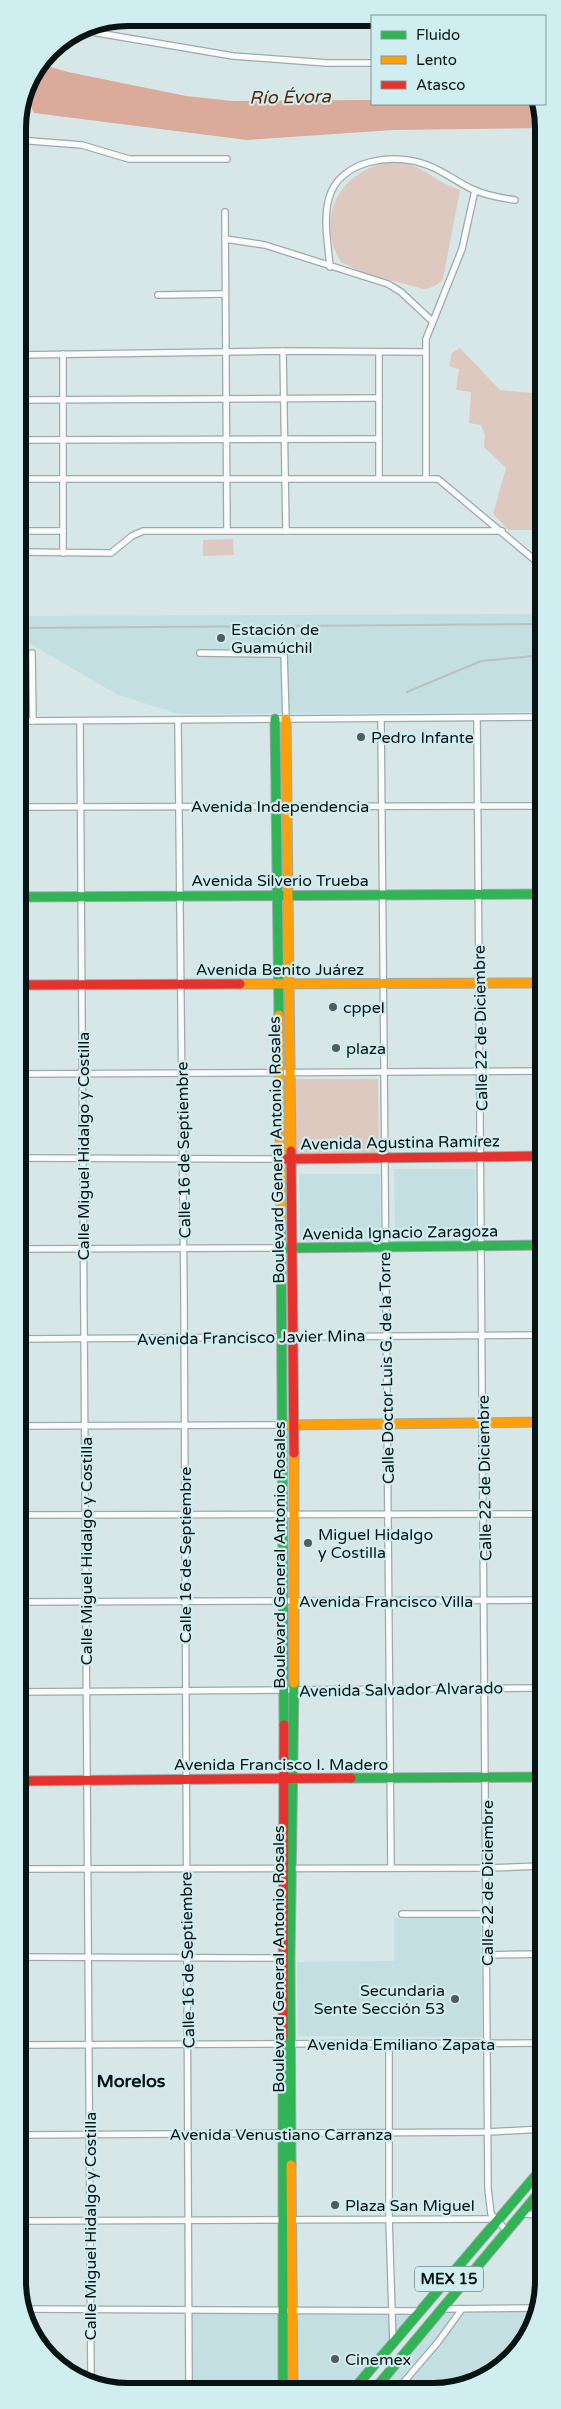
<svg xmlns="http://www.w3.org/2000/svg" width="561" height="2409" font-family="'Varela Round',sans-serif">
<style>
.built{fill:#c3dfe1}
.green{fill:#dec9c0}
.water{fill:#daab9a}
.lines{fill:none;stroke-linecap:round;stroke-linejoin:round}
.street-casing{stroke:#9da9aa;stroke-width:8}
.fast-casing{stroke:#9da9aa;stroke-width:11}
.slow-casing{stroke:#9da9aa;stroke-width:11}
.jam-casing{stroke:#9da9aa;stroke-width:11}
.street{stroke:#f9fbfc;stroke-width:5.5}
.fast{stroke:#30b455;stroke-width:9}
.slow{stroke:#ff9f0a;stroke-width:9}
.jam{stroke:#e5322d;stroke-width:9}
.rail{stroke:#bcc0c1;stroke-width:2}
.poi-dot{fill:#505d5e;stroke:#d0edef;stroke-width:2}
.labels{text-anchor:middle;stroke-width:4.5;stroke-linejoin:round;paint-order:stroke}
.shield{fill:#d0edef;stroke:#445456;stroke-width:1}
.shield-label{font-size:15px;font-weight:bold;fill:#081314}
.poi-label{font-size:16px;fill:#081314;stroke:#d0edef;text-anchor:start}
.street-label{font-size:16px;fill:#081314;stroke:#d0edef}
.water-label{font-size:18px;font-style:italic;fill:#622106;stroke:#d0edef}
.neighbourhood-label{font-size:18px;font-weight:bold;fill:#081314;stroke:#d0edef}
.rim{fill:none;stroke:#081314;stroke-width:6}
</style>
<rect width="100%" height="100%" fill="#d7e7e8"/>
<g class="built">
<path d="M542,614V712L179,714L118,695L27,642L18,641V616Z"/>
<path d="M394,1169H475V1242L395,1243Z"/>
<path d="M299,1174H380L381,1242H300Z"/>
<path d="M394,1918H481L482,2037L298,2036L297,1962L394,1961Z"/>
<path d="M190,2309H419L350,2390H190Z"/>
<path d="M449,2309L534,2310L516,2354L488,2377L448,2391L381,2390Z"/>
</g>
<g class="green">
<path d="M386,162C424,161 429,180 460,190L443,279C437,285 433,288 424,289L363,273L341,262C338,256 333,248 332,241C324,199 349,172 386,162Z"/>
<path d="M460,348L500,390L543,394V530H509L493,514L506,468L484,447L485,435L481,425L469,423L471,392L456,390L459,369L449,366L452,353Z"/>
<path d="M233,539L234,555L203,556V540Z"/>
<path d="M295,1079H378L379,1153L296,1154Z"/>
</g>
<path class="water" d="M39,66H47L68,72L186,96L232,101L372,100V104H538L543,113V128L393,130L247,140L34,113C26,98 30,80 39,66Z"/>
<g class="lines">
<g class="street-casing">
<g id="street">
<path d="M80,30L233,56L327,63H372"/>
<path d="M18,140L82,145L129,159H227"/>
<path d="M225,212L227,530"/>
<path d="M225,239L265,245L388,284L401,292L432,321"/>
<path d="M330,267C328,244 323,220 329,198C340,159 395,152 427,165C444,171 458,183 474,190C488,196 501,198 515,200"/>
<path d="M158,295L225,294"/>
<path d="M283,351L286,531"/>
<path d="M379,353V478"/>
<path d="M63,354V553"/>
<path d="M18,355L283,351L425,352"/>
<path d="M18,400L379,398"/>
<path d="M18,440L379,439"/>
<path d="M426,477V339L462,249L475,190"/>
<path d="M18,479H438L543,567"/>
<path d="M18,531H63"/>
<path d="M18,552L111,553L132,536L143,531H502"/>
<path d="M32,653L33,721"/>
<path d="M200,653L284,654L286,719"/>
<path d="M381,718L391,1868"/>
<path d="M477,718L488,2189L491,2214L507,2231"/>
<path d="M178,720L184,1294L189,2390"/>
<path d="M18,721L543,717"/>
<path d="M80,721L91,2381"/>
<path d="M18,807L543,806"/>
<path d="M18,1074L543,1071"/>
<path d="M18,1158L280,1159"/>
<path d="M18,1249L281,1248"/>
<path d="M18,1339L543,1335"/>
<path d="M18,1426L284,1425"/>
<path d="M18,1515L543,1514"/>
<path d="M18,1602L543,1600"/>
<path d="M18,1692L543,1688"/>
<path d="M18,1869L486,1868L543,1866"/>
<path d="M402,1914H487"/>
<path d="M487,1955L543,1954"/>
<path d="M18,1957L286,1958"/>
<path d="M389,2044V2219L393,2344"/>
<path d="M18,2045L543,2043"/>
<path d="M18,2135L488,2132L543,2129"/>
<path d="M521,2214L543,2215"/>
<path d="M18,2221L494,2219"/>
<path d="M24,2309L422,2311"/>
<path d="M442,2309L535,2308"/>
<path d="M93,2382L146,2389"/>
<path d="M376,2387L398,2388"/>
<path d="M397,2390L438,2342L462,2309"/>
</g>
</g>
<g class="fast-casing">
<g id="fast">
<path d="M275,719L279,1015"/>
<path d="M18,897L543,894"/>
<path d="M281,1227L284,1725"/>
<path d="M286,1248L543,1245"/>
<path d="M351,1778L543,1777"/>
<path d="M291,2165L290,1958L294,1683"/>
<path d="M283,2390V2037"/>
<path d="M353,2390L543,2167"/>
<path d="M374,2390L543,2188"/>
</g>
</g>
<g class="slow-casing">
<g id="slow">
<path d="M286,719L291,1151"/>
<path d="M240,984L543,983"/>
<path d="M279,1015L281,1227"/>
<path d="M289,1425L543,1422"/>
<path d="M294,1453V1683"/>
<path d="M291,2165L293,2390"/>
</g>
</g>
<g class="jam-casing">
<g id="jam">
<path d="M18,985L240,984"/>
<path d="M291,1151L294,1453"/>
<path d="M285,1159L543,1156"/>
<path d="M18,1781L351,1778"/>
<path d="M283,2037L284,1725"/>
</g>
</g>
<use href="#street" class="street"/>
<use href="#fast" class="fast"/>
<use href="#slow" class="slow"/>
<use href="#jam" class="jam"/>
<g class="rail">
<path d="M18,628L543,624"/>
<path d="M407,692L481,661L543,655"/>
</g>
</g>
<g class="poi-dot">
<circle cx="221" cy="638" r="5"/>
<circle cx="361" cy="737" r="5"/>
<circle cx="333" cy="1007" r="5"/>
<circle cx="336" cy="1048" r="5"/>
<circle cx="308" cy="1543" r="5"/>
<circle cx="455" cy="1999" r="5"/>
<circle cx="335" cy="2205" r="5"/>
<circle cx="335" cy="2359" r="5"/>
</g>
<g class="labels">
<rect class="shield" x="415" y="2266.5" width="68" height="25" rx="4"/>
<g class="shield-label">
<text x="449" y="2284">MEX 15</text>
</g>
<g class="poi-label">
<text x="231" y="635">Estación de<tspan x="231" dy="18">Guamúchil</tspan></text>
<text x="371" y="743">Pedro Infante</text>
<text x="343" y="1013">cppel</text>
<text x="346" y="1054">plaza</text>
<text x="318" y="1540">Miguel Hidalgo<tspan x="318" dy="18">y Costilla</tspan></text>
<text x="445" y="1996" text-anchor="end">Secundaria<tspan x="445" dy="18">Sente Sección 53</tspan></text>
<text x="345" y="2211">Plaza San Miguel</text>
<text x="345" y="2365">Cinemex</text>
</g>
<g class="street-label">
<text x="280" y="812">Avenida Independencia</text>
<text x="280" y="886">Avenida Silverio Trueba</text>
<text x="280" y="975">Avenida Benito Juárez</text>
<text transform="translate(480 1028) rotate(-91)" y="6">Calle 22 de Diciembre</text>
<text transform="translate(400 1142) rotate(-1)" y="6">Avenida Agustina Ramírez</text>
<text transform="translate(83 1146) rotate(-90)" y="6">Calle Miguel Hidalgo y Costilla</text>
<text transform="translate(183 1150) rotate(-91)" y="6">Calle 16 de Septiembre</text>
<text transform="translate(276 1150) rotate(-91)" y="6">Boulevard General Antonio Rosales</text>
<text transform="translate(400 1232) rotate(-1)" y="6">Avenida Ignacio Zaragoza</text>
<text transform="translate(251 1337) rotate(-1)" y="6">Avenida Francisco Javier Mina</text>
<text transform="translate(386 1368) rotate(-91)" y="6">Calle Doctor Luis G. de la Torre</text>
<text transform="translate(484 1478) rotate(-91)" y="6">Calle 22 de Diciembre</text>
<text transform="translate(86 1551) rotate(-90)" y="6">Calle Miguel Hidalgo y Costilla</text>
<text transform="translate(185 1555) rotate(-90)" y="6">Calle 16 de Septiembre</text>
<text transform="translate(279 1555) rotate(-90)" y="6">Boulevard General Antonio Rosales</text>
<text x="386" y="1607">Avenida Francisco Villa</text>
<text transform="translate(401 1689) rotate(-1)" y="6">Avenida Salvador Alvarado</text>
<text x="281" y="1770">Avenida Francisco I. Madero</text>
<text transform="translate(487 1883) rotate(-90)" y="6">Calle 22 de Diciembre</text>
<text transform="translate(278 1959) rotate(-90)" y="6">Boulevard General Antonio Rosales</text>
<text transform="translate(187 1960) rotate(-91)" y="6">Calle 16 de Septiembre</text>
<text x="401" y="2050">Avenida Emiliano Zapata</text>
<text x="281" y="2140">Avenida Venustiano Carranza</text>
<text transform="translate(90 2226) rotate(-90)" y="6">Calle Miguel Hidalgo y Costilla</text>
</g>
<g class="water-label">
<text transform="translate(290 97) rotate(-1)" y="6">Río Évora</text>
</g>
<g class="neighbourhood-label">
<text x="131" y="2087">Morelos</text>
</g>
</g>
<path d="M0 0H561V2409H0ZM128 26H433A102 102 0 0 1 535 128V2281A102 102 0 0 1 433 2383H128A102 102 0 0 1 26 2281V128A102 102 0 0 1 128 26Z" fill="#d0edef" fill-rule="evenodd"/>
<path class="rim" d="M128 26H433A102 102 0 0 1 535 128V2281A102 102 0 0 1 433 2383H128A102 102 0 0 1 26 2281V128A102 102 0 0 1 128 26Z"/>
<rect x="371" y="15" width="175" height="90" fill="#d0edef" stroke="#809697"/>
<rect x="381" y="31" width="25" height="8" fill="#30b455" stroke="#809697"/>
<text x="416" y="40" font-size="15" fill="#081314">Fluido</text>
<rect x="381" y="56" width="25" height="8" fill="#ff9f0a" stroke="#809697"/>
<text x="416" y="65" font-size="15" fill="#081314">Lento</text>
<rect x="381" y="81" width="25" height="8" fill="#e5322d" stroke="#809697"/>
<text x="416" y="90" font-size="15" fill="#081314">Atasco</text>
</svg>
